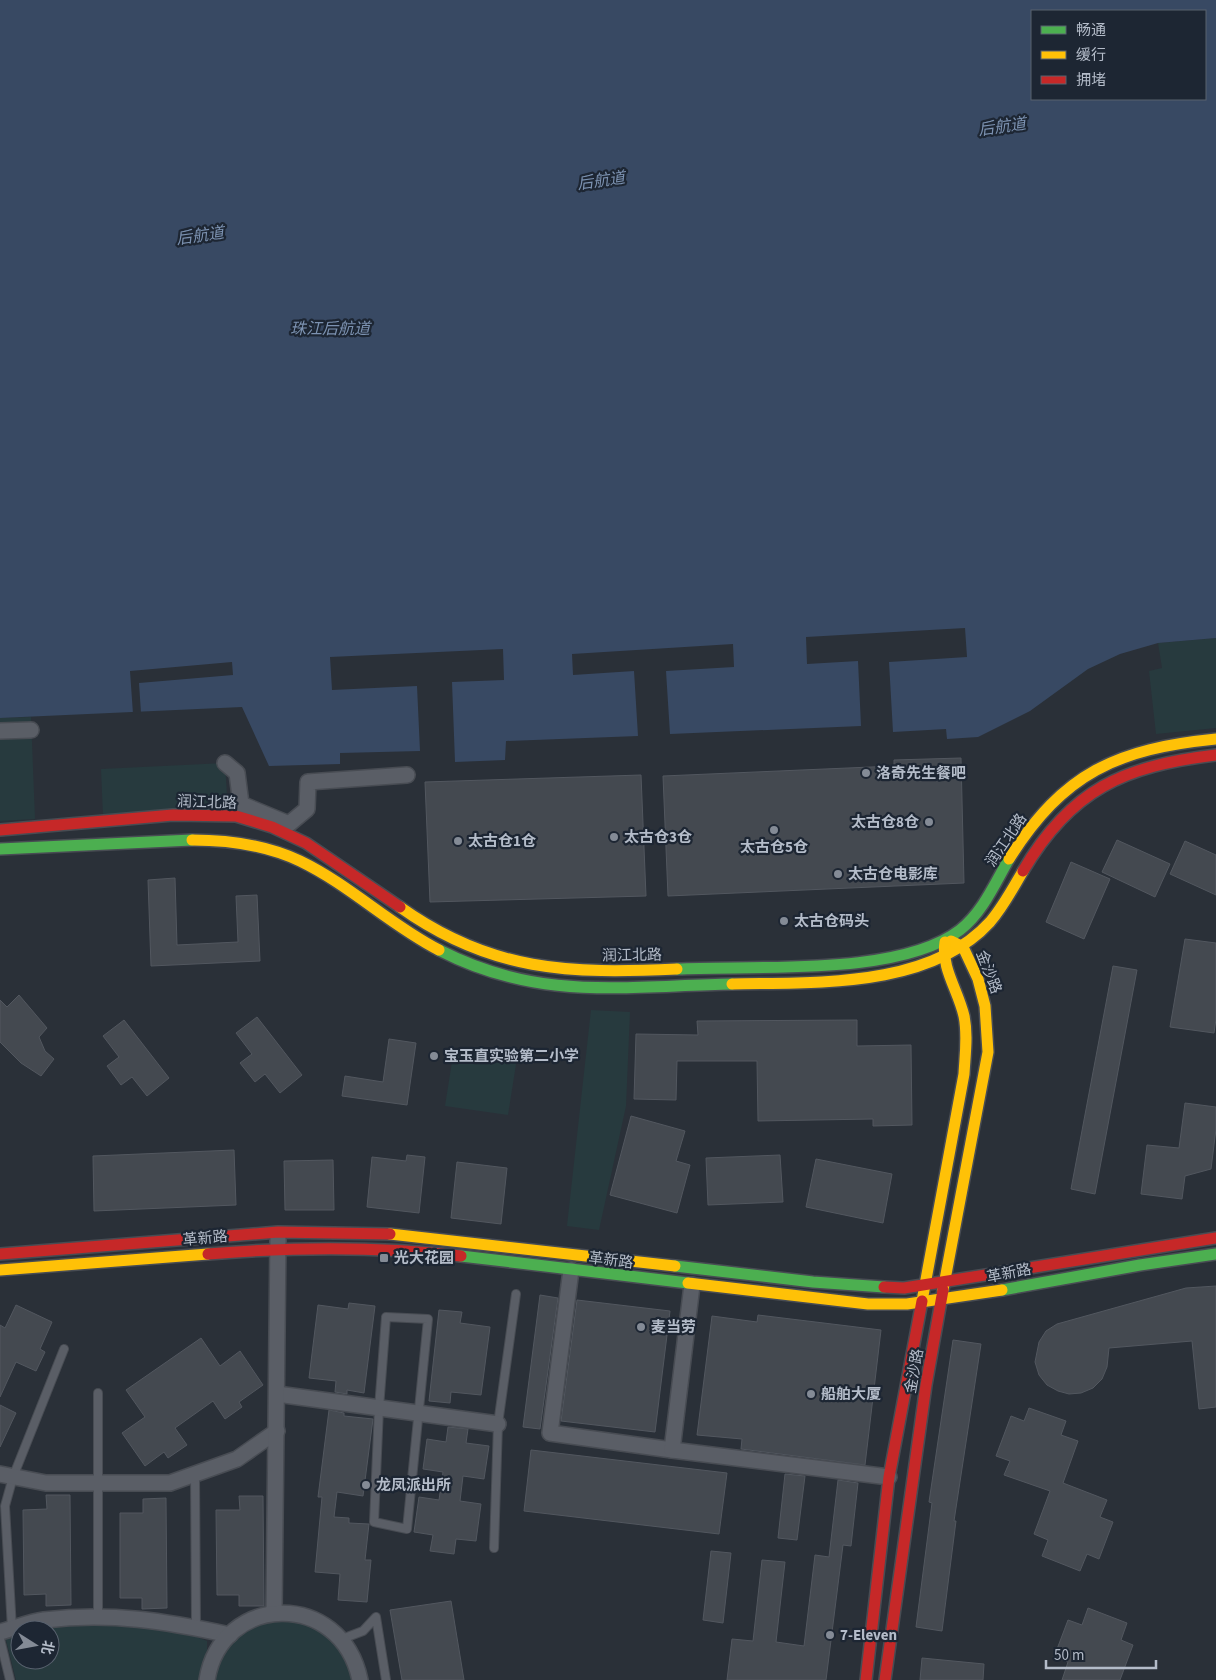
<svg xmlns="http://www.w3.org/2000/svg" width="1216" height="1680" font-family="'Source Sans 3','Noto Sans SC',sans-serif">
<style>
.green{fill:#273a3e}
.water{fill:#384963;fill-rule:evenodd}
.pier{fill:#2a3038}
.building{fill:#444950;stroke:#52575f}
.lines{fill:none;stroke-linecap:round;stroke-linejoin:round}
.lane-casing{stroke:#484c53;stroke-width:10}
.street-casing{stroke:#484c53;stroke-width:18}
.fast-casing{stroke:#484c53;stroke-width:14}
.slow-casing{stroke:#484c53;stroke-width:14}
.jam-casing{stroke:#484c53;stroke-width:14}
.lane{stroke:#5a5e66;stroke-width:8}
.street{stroke:#5a5e66;stroke-width:15}
.fast{stroke:#4caf50;stroke-width:11}
.slow{stroke:#ffc107;stroke-width:11}
.jam{stroke:#c62828;stroke-width:11}
.poi-dot{fill:#848b96;stroke:#1d2633;stroke-width:2}
.labels{text-anchor:middle;stroke-width:4.5;stroke-linejoin:round;paint-order:stroke}
.poi-label{font-size:15px;font-weight:bold;fill:#b4bcc9;stroke:#1d2633;text-anchor:start}
.street-label{font-size:15px;fill:#b4bcc9;stroke:#1d2633}
.water-label{font-size:16px;font-style:italic;fill:#7c92b1;stroke:#1d2633}
</style>
<rect width="100%" height="100%" fill="#2a3038"/>
<g class="green">
<path d="M1216,638V728L1156,734L1149,671L1162,668L1158,643Z"/>
<path d="M31,717L35,819L0,821V718Z"/>
<path d="M225,763L228,812L103,816L101,769Z"/>
<path d="M591,1010L630,1012L626,1106L599,1230L567,1226Z"/>
<path d="M454,1049L517,1058L508,1115L445,1106Z"/>
<path d="M282,1618C330,1624 337,1637 354,1680H214C229,1639 237,1627 282,1618Z"/>
<path d="M99,1620L166,1625L207,1641V1664L199,1680H16L5,1636L20,1633V1660H50V1630H40Z"/>
</g>
<path class="water" d="M0,0H1216V638L1158,643L1120,654L1088,669L1030,711L978,737L947,739L946,729L893,732L889,662L967,657L965,628L806,637L807,664L858,661L861,726L670,734L666,671L734,667L733,644L572,654L573,675L634,671L638,736L506,741L505,760L455,762L452,682L504,680L503,649L330,657L332,690L417,686L420,751L340,753V764L269,766L242,707L0,718ZM1032,11H1205V99H1032Z"/>
<path class="pier" d="M232,662L233,675L139,683L141,713L133,714L130,671Z"/>
<g class="building">
<path d="M961,758L964,883L668,896L663,776L894,766V760Z"/>
<path d="M641,775L646,896L430,902L425,782Z"/>
<path d="M1117,840L1170,864L1155,897L1102,872Z"/>
<path d="M1185,841L1216,855V895L1170,874Z"/>
<path d="M1071,862L1110,879L1084,939L1046,922Z"/>
<path d="M175,878L177,945L238,942L236,896L257,895L260,961L151,966L148,880Z"/>
<path d="M1185,939L1216,943V1019L1214,1033L1170,1027Z"/>
<path d="M1113,966L1137,970L1095,1194L1071,1189Z"/>
<path d="M19,995L47,1028L39,1037L45,1051L54,1059L41,1076L21,1063L0,1042V1000L7,1007Z"/>
<path d="M257,1017L302,1075L280,1093L265,1074L255,1082L240,1063L252,1054L236,1033Z"/>
<path d="M124,1020L169,1078L147,1096L132,1077L121,1085L107,1066L119,1057L103,1036Z"/>
<path d="M857,1020V1046L911,1045L912,1125L873,1126V1119L758,1121L757,1061H677L676,1100L634,1099L636,1034L698,1035L697,1021Z"/>
<path d="M389,1039L416,1043L407,1105L342,1096L345,1076L383,1082Z"/>
<path d="M1185,1103L1216,1107V1129L1211,1169L1185,1176L1182,1199L1141,1194L1147,1145L1179,1148Z"/>
<path d="M631,1116L685,1131L676,1161L690,1165L677,1213L610,1195Z"/>
<path d="M234,1150L236,1205L94,1211L93,1156Z"/>
<path d="M407,1155L425,1157L419,1213L367,1207L372,1157L406,1161Z"/>
<path d="M780,1155L783,1202L708,1205L706,1158Z"/>
<path d="M816,1159L892,1174L883,1223L806,1207Z"/>
<path d="M333,1160L334,1210H285L284,1161Z"/>
<path d="M457,1162L507,1168L501,1224L451,1218Z"/>
<path d="M1216,1286V1407L1199,1409L1192,1341L1109,1348L1107,1367L1102,1379L1093,1388L1081,1393L1069,1394L1058,1391L1047,1385L1039,1375L1035,1362L1039,1342L1046,1331L1057,1324L1186,1288Z"/>
<path d="M540,1295L558,1298L540,1429L523,1427Z"/>
<path d="M577,1300L670,1311L655,1432L561,1421Z"/>
<path d="M349,1303L375,1306L364,1393L347,1390V1394L335,1392L336,1381L309,1378L318,1305L348,1309Z"/>
<path d="M16,1305L52,1322L40,1349L45,1352L36,1371L16,1362L0,1397V1325L5,1328Z"/>
<path d="M439,1310L462,1312L460,1323L490,1327L481,1395L451,1392L450,1403L429,1401Z"/>
<path d="M758,1315L881,1330L865,1465L741,1449L742,1439L697,1435L712,1316L757,1322Z"/>
<path d="M201,1338L220,1366L240,1351L263,1385L239,1402L242,1407L225,1419L213,1401L175,1428L187,1445L168,1458L164,1452L145,1466L122,1433L145,1417L126,1390Z"/>
<path d="M953,1340L981,1344L954,1521H956L942,1631L916,1627L932,1503L929,1502Z"/>
<path d="M0,1405L16,1413L0,1447Z"/>
<path d="M1029,1408L1066,1421L1061,1435L1078,1441L1063,1483L1107,1500L1100,1517L1113,1522L1099,1559L1087,1554L1080,1571L1042,1556L1048,1540L1034,1534L1050,1491L1004,1475L1010,1461L996,1456L1011,1416L1024,1421Z"/>
<path d="M329,1410L344,1413V1416L373,1419L363,1496L337,1492L334,1517L349,1518V1523L369,1524L365,1560H371L367,1602L338,1600L340,1574L315,1572L322,1497H318Z"/>
<path d="M448,1427L468,1429L466,1443L489,1446L484,1479L463,1476L460,1501L481,1504L476,1541L456,1539L454,1554L430,1551L433,1535L414,1532L419,1497L439,1500L443,1472L423,1469L427,1439L446,1442Z"/>
<path d="M531,1450L727,1473L719,1534L524,1511Z"/>
<path d="M785,1474L805,1476L797,1540L778,1538Z"/>
<path d="M838,1480L858,1483L851,1546L843,1545L826,1680H727L732,1639L753,1641L762,1560L785,1562L776,1642L804,1646L815,1555L829,1557Z"/>
<path d="M46,1495H70L71,1605L46,1606V1594L24,1595L23,1510L47,1509Z"/>
<path d="M239,1496H263L264,1606H239V1595H217L216,1510H240Z"/>
<path d="M166,1498L167,1608L142,1609V1598H120V1513H143V1499Z"/>
<path d="M711,1551L731,1553L723,1623L703,1620Z"/>
<path d="M451,1601L464,1680H402L390,1610Z"/>
<path d="M1088,1608L1127,1623L1121,1640L1133,1645L1120,1680H1062L1068,1662L1054,1657L1068,1620L1082,1625Z"/>
<path d="M922,1658L984,1664L983,1680H920Z"/>
</g>
<g class="lines">
<g class="lane-casing">
<g id="lane">
<path d="M386,1317L428,1319L407,1529L374,1522L379,1408Z"/>
<path d="M195,1474L196,1627"/>
<path d="M494,1548L498,1424L516,1294"/>
<path d="M98,1616V1393"/>
<path d="M12,1629L5,1506L13,1477L64,1349"/>
<path d="M0,1639L10,1680"/>
<path d="M342,1639L363,1631L376,1617L386,1680"/>
</g>
</g>
<g class="street-casing">
<g id="street">
<path d="M0,731L31,730"/>
<path d="M225,763L237,773L241,804L289,824L307,809L308,782L407,775"/>
<path d="M571,1270L550,1433L672,1450"/>
<path d="M692,1285L672,1450L889,1477"/>
<path d="M277,1394L498,1424"/>
<path d="M0,1474L46,1483H170L237,1459L277,1431"/>
<path d="M274,1613L278,1238"/>
<path d="M0,1632C15,1628 30,1622 44,1620C111,1612 165,1621 230,1635"/>
<path d="M207,1680C221,1593 341,1589 360,1680"/>
</g>
</g>
<g class="fast-casing">
<g id="fast">
<path d="M0,849L192,840"/>
<path d="M439,950C540,1002 624,986 732,984"/>
<path d="M677,969C753,965 899,977 960,930C983,912 995,883 1009,859"/>
<path d="M461,1256L688,1283"/>
<path d="M675,1266L813,1282L884,1287"/>
<path d="M1002,1290L1140,1265L1216,1254"/>
</g>
</g>
<g class="slow-casing">
<g id="slow">
<path d="M192,840C229,840 266,845 300,861C350,885 390,925 439,950"/>
<path d="M1009,859C1064,772 1117,749 1216,739"/>
<path d="M400,907C491,972 570,974 677,969"/>
<path d="M732,984C814,982 929,989 990,922C1003,907 1013,888 1023,871"/>
<path d="M390,1234L675,1266"/>
<path d="M0,1270L208,1254"/>
<path d="M688,1283L868,1304H907L1002,1290"/>
<path d="M943,1290L988,1052L985,1006L978,979L963,947L951,941"/>
<path d="M922,1301L964,1074C965,1055 968,1035 964,1016C958,990 941,968 945,942"/>
</g>
</g>
<g class="jam-casing">
<g id="jam">
<path d="M0,830L173,815L236,816L272,827L306,843L400,907"/>
<path d="M1023,871C1071,789 1124,766 1216,755"/>
<path d="M0,1254L278,1232L390,1234"/>
<path d="M208,1254C293,1247 376,1246 461,1256"/>
<path d="M884,1287L904,1288L1216,1238"/>
<path d="M866,1680L889,1477L922,1301"/>
<path d="M885,1680L926,1385L943,1290"/>
</g>
</g>
<use href="#lane" class="lane"/>
<use href="#street" class="street"/>
<use href="#fast" class="fast"/>
<use href="#slow" class="slow"/>
<use href="#jam" class="jam"/>
</g>
<g class="poi-dot">
<circle cx="866" cy="773" r="5"/>
<circle cx="929" cy="822" r="5"/>
<circle cx="774" cy="830" r="5"/>
<circle cx="614" cy="837" r="5"/>
<circle cx="458" cy="841" r="5"/>
<circle cx="838" cy="874" r="5"/>
<circle cx="784" cy="921" r="5"/>
<circle cx="434" cy="1056" r="5"/>
<rect x="379" y="1253" width="10" height="10" rx="2.5"/>
<circle cx="641" cy="1327" r="5"/>
<circle cx="811" cy="1394" r="5"/>
<circle cx="366" cy="1485" r="5"/>
<circle cx="830" cy="1635" r="5"/>
</g>
<g class="labels">
<g class="poi-label">
<text x="876" y="778">洛奇先生餐吧</text>
<text x="919" y="827" text-anchor="end">太古仓8仓</text>
<text x="624" y="842">太古仓3仓</text>
<text x="468" y="846">太古仓1仓</text>
<text x="774" y="852" text-anchor="middle">太古仓5仓</text>
<text x="848" y="879">太古仓电影库</text>
<text x="794" y="926">太古仓码头</text>
<text x="444" y="1061">宝玉直实验第二小学</text>
<text x="394" y="1263">光大花园</text>
<text x="651" y="1332">麦当劳</text>
<text x="821" y="1399">船舶大厦</text>
<text x="376" y="1490">龙凤派出所</text>
<text x="840" y="1640">7-Eleven</text>
</g>
<g class="street-label">
<text transform="translate(207 802) rotate(2)" y="5">润江北路</text>
<text transform="translate(1006 840) rotate(-56)" y="5">润江北路</text>
<text transform="translate(632 955) rotate(-1)" y="5">润江北路</text>
<text transform="translate(989 972) rotate(69)" y="5">金沙路</text>
<text transform="translate(205 1238) rotate(-5)" y="5">革新路</text>
<text transform="translate(611 1260) rotate(7)" y="5">革新路</text>
<text transform="translate(1009 1273) rotate(-11)" y="5">革新路</text>
<text transform="translate(914 1371) rotate(-80)" y="5">金沙路</text>
</g>
<g class="water-label">
<text transform="translate(1002 126) rotate(-8)" y="6">后航道</text>
<text transform="translate(601 180) rotate(-8)" y="6">后航道</text>
<text transform="translate(200 235) rotate(-8)" y="6">后航道</text>
<text x="330" y="334">珠江后航道</text>
</g>
</g>
<rect x="1031" y="10" width="175" height="90" fill="#1d2633" stroke="#59626f"/>
<rect x="1041" y="26" width="25" height="8" fill="#4caf50" stroke="#59626f"/>
<text x="1076" y="35" font-size="15" fill="#b4bcc9">畅通</text>
<rect x="1041" y="51" width="25" height="8" fill="#ffc107" stroke="#59626f"/>
<text x="1076" y="60" font-size="15" fill="#b4bcc9">缓行</text>
<rect x="1041" y="76" width="25" height="8" fill="#c62828" stroke="#59626f"/>
<text x="1076" y="85" font-size="15" fill="#b4bcc9">拥堵</text>
<g transform="translate(35 1645) rotate(101)"><circle r="24" fill="#1d2633" stroke="#59626f"/>
<path d="M0-4L9 19L0 12L-9 19Z" fill="#848b96"/>
<text y="-8" font-size="14" font-weight="bold" text-anchor="middle" fill="#b4bcc9">北</text>
</g>
<path d="M1046 1660v8h110v-8" fill="none" stroke="#b4bcc9" stroke-width="2.5"/>
<text x="1054" y="1660" font-size="15" fill="#b4bcc9" stroke="#1d2633" stroke-width="4" paint-order="stroke">50 m</text>
</svg>
